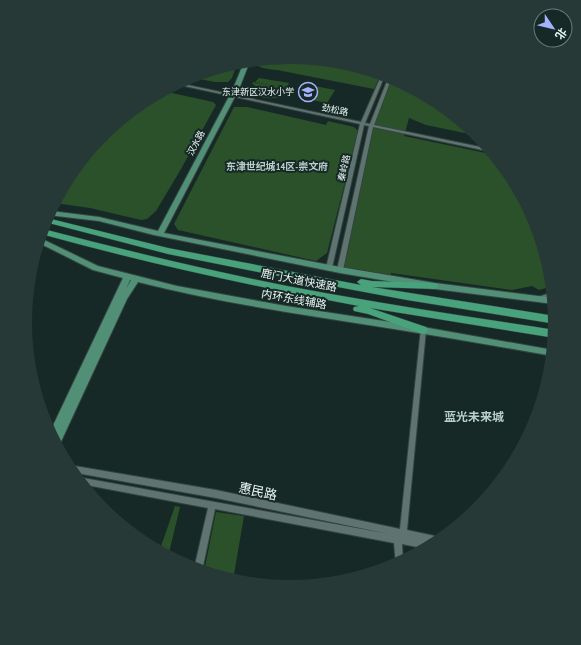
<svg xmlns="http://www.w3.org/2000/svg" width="581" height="645" font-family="'PT Sans Narrow','Noto Sans SC',sans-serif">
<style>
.green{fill:#2b512b}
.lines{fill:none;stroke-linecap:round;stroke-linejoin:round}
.minor-casing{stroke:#354441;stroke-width:2}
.major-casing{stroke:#354441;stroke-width:2}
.highway-casing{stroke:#354441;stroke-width:1}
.minor{fill:#5f7470;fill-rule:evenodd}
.major{fill:#519077;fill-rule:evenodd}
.highway{fill:#48a27c;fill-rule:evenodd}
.labels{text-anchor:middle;stroke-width:4;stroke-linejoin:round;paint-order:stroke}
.far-poi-label{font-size:9px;fill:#eaf6f3;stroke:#162926;text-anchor:end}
.far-street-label{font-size:9px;fill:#eaf6f3;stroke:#162926}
.far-neighbourhood-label{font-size:10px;font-weight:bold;fill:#b8cfca;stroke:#162926}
.street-label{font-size:11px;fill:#eaf6f3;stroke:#162926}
.neighbourhood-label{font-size:12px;font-weight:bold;fill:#b8cfca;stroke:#162926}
.near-street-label{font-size:13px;fill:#eaf6f3;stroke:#162926}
</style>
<rect width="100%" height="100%" fill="#162926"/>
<g class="green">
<path d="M291,57L343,62L381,74L374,89L277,70C266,69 260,68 252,62Z"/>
<path d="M237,63L232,78L228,82H215L189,77Z"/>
<path d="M390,77L438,102L479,136L426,125L409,118L404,136L495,155L494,161L501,162L511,175L536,221L549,265L546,288L539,290L532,286L512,290L391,273L390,278L340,270L371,126Z"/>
<path d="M259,78L289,83L286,90H283V95C274,101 258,98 249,91L251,88L255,85L252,84L253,82L278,87L255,82Z"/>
<path d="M315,86L335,90L327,103L307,99Z"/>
<path d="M163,91L213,102L216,105L181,169L156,211L147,219L141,220L90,208L55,203L70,175L103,135L143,102Z"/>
<path d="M234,107H247L326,125L328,121L354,127L358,131L327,253L316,261L178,230L174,224Z"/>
<path d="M175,506L180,507L168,557L159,552Z"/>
<path d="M216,512L244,516L233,580L247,584L238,583L204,572Z"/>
</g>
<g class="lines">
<g class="minor-casing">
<g id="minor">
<path d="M382,74L385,75L365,123L370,124L389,76L392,77L374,125L490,149L492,152L373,127L343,270L340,272L337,270L369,126L364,125L332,268L329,270L326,268L360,124L175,84L178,83L361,122Z"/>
<path d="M553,292V296L540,301L537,299L538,297Z"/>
<path d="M421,328H425L426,330L407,530L444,538L438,543L427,549L402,544L403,562L396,566L394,543L215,509L202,571L194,569L208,508L81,484L76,477H78L389,534L216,498L71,472L67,465H69L216,490L400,529Z"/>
</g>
</g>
<g class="major-casing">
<g id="major">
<path d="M250,61L239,89L164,233L340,267L435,283L554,298V304L435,289L340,273L154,235L99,221L48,215L51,211L99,217L158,231L233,89L244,62Z"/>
<path d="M40,238L98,266L177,286L286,306L423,327L553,350V356C502,347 451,338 400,330C313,316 224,304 138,282L127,299L58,448L50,432L123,278L93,270L39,243ZM130,280H131L126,289Z"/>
</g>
</g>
<g class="highway-casing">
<g id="highway">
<path d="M47,218L168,248L361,285L357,282L361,279L372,281L435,283L439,286L435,289L372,287L555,316L556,324L407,300L253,271L168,254L45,222Z"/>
<path d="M43,229C136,253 230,276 325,293C402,307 478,318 555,330V338L370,308L426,327L428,330L426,333L423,334L368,314L354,311L353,309L354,307L359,306C252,286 146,263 41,234Z"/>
</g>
</g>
<use href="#minor" class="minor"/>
<use href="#major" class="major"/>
<use href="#highway" class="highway"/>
</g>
<defs>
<g id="school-ring" transform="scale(1)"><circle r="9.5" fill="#162926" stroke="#a4b1fc" stroke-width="1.5"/><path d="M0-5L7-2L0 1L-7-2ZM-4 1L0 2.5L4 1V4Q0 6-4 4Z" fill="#a4b1fc"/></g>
</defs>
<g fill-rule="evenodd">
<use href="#school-ring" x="308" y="92"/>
</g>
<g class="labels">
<g class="far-poi-label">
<text x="294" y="95">东津新区汉水小学</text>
</g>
<g class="far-street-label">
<text transform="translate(335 110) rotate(12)" y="3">劲松路</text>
<text transform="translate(196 143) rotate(-62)" y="3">汉水路</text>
<text transform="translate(344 168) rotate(-77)" y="3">秦岭路</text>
</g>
<g class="far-neighbourhood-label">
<text x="277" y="170">东津世纪城14区-崇文府</text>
</g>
<g class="street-label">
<text transform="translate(299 280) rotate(11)" y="4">鹿门大道快速路</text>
<text transform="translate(294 299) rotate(10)" y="4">内环东线辅路</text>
</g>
<g class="neighbourhood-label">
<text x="474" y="421">蓝光未来城</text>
</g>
<g class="near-street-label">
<text transform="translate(258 491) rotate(12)" y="5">惠民路</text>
</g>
</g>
<path d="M0 0H581V645H0ZM32 322a258 258 0 1 1 516 0a258 258 0 1 1-516 0Z" fill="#273936" fill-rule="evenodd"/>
<g transform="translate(553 28) rotate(125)"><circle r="19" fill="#162926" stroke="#6b7b78"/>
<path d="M0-3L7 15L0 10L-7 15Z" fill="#a4b1fc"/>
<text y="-6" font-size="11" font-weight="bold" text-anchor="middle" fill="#eaf6f3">北</text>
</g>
</svg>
